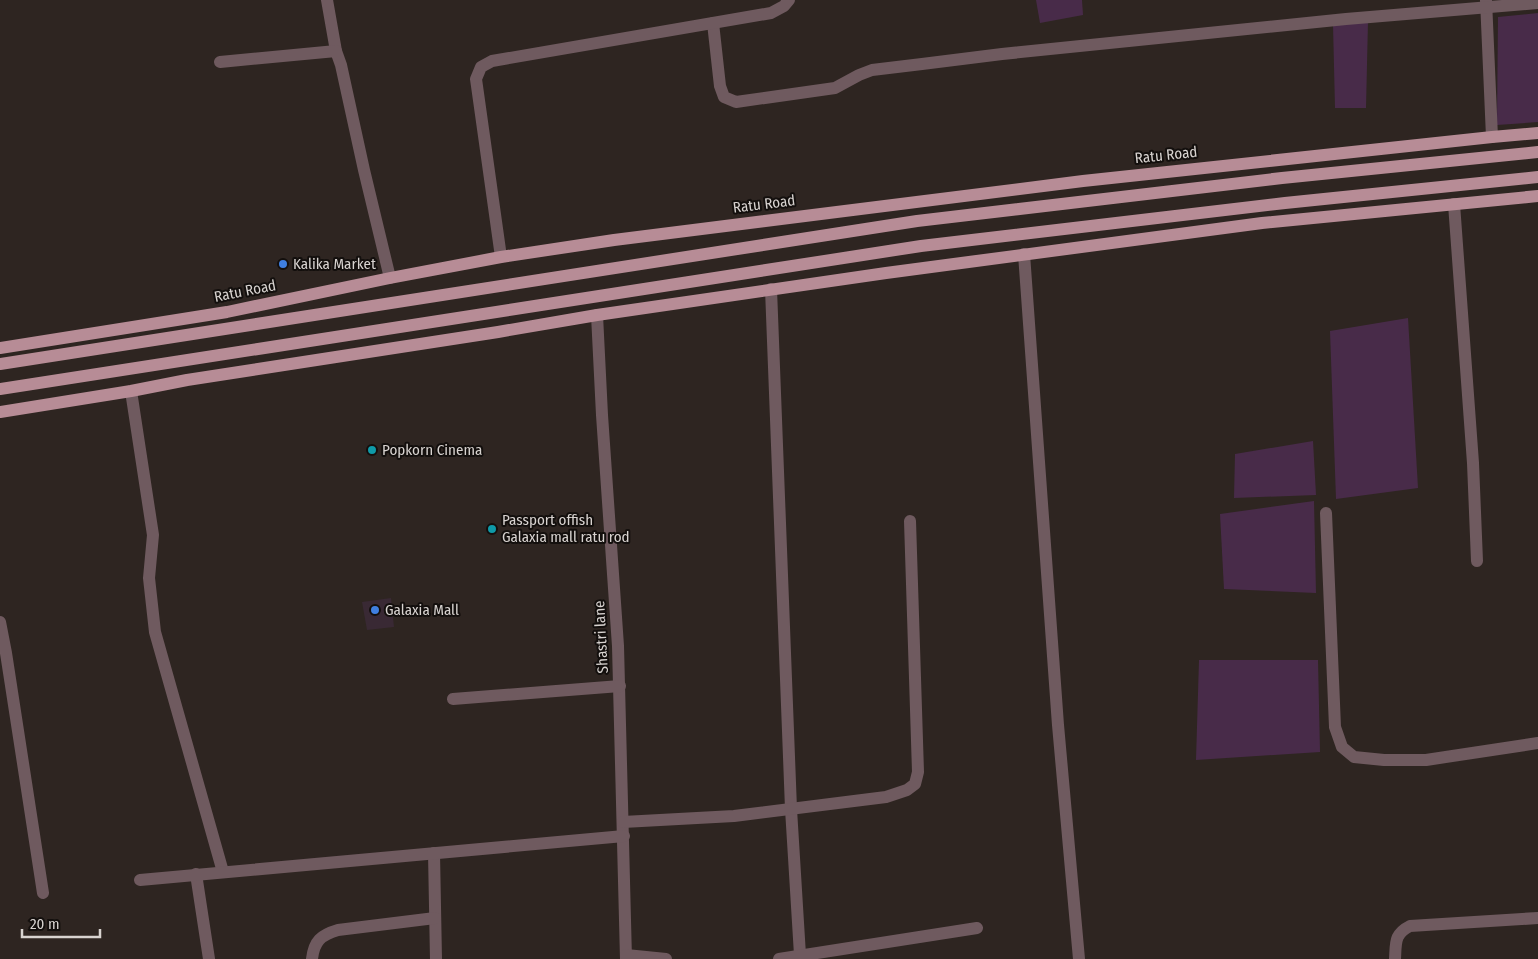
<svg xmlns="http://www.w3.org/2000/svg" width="1538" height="959" font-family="'Fira Sans Condensed',sans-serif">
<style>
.commercial{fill:#392934}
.building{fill:#482b49}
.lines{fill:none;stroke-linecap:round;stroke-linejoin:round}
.minor{stroke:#6f5a5f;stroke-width:12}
.major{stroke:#b78c96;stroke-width:12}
.shop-dot{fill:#3f7fe0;stroke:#130f0d;stroke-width:2}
.culture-dot{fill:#0f9aa8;stroke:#130f0d;stroke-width:2}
.labels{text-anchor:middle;stroke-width:4;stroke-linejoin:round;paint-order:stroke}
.street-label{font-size:15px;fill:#d8d3d0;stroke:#130f0d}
.poi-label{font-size:15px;fill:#d8d3d0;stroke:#130f0d;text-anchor:start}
</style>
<rect width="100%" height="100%" fill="#2e2521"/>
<path class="commercial" d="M391,598L394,627L367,630L362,602Z"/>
<g class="building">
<path d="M1036,0H1082L1083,15L1040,23Z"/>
<path d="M1538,13V122L1497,125L1498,17Z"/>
<path d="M1368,21L1366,108H1335L1333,24Z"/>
<path d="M1408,318L1418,488L1336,499L1330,331Z"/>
<path d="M1313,441L1316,495L1234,498L1235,454Z"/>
<path d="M1314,501L1316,593L1224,589L1220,514Z"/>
<path d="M1199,660H1318L1320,752L1196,760Z"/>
</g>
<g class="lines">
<g class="minor">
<path d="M327,0L336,51"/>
<path d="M1486,0L1492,137"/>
<path d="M713,23L720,86L724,97L736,102L835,88L859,75L872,70L922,64L1002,54L1346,19L1538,3"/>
<path d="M220,62L336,51L341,65L364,170L390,278"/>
<path d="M1454,204L1473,463L1477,561"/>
<path d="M1024,254L1058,725L1079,959"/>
<path d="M501,257L476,79L481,67L492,61L771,13L784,6L789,0"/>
<path d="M771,289L791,809L800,955"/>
<path d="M597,315L602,415L618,646L626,959"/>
<path d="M131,391L153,535L149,578L155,632L223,872"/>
<path d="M1326,513L1335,727L1342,747L1354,757L1384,760H1426L1538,743"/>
<path d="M0,622L6,653L43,893"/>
<path d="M453,699L620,686"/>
<path d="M623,822L734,816L886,797L907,790L915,784L918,772L910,521"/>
<path d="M434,853L436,959"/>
<path d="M196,874L209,959"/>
<path d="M140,880L624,836"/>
<path d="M626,955L666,959"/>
<path d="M312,959C314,941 321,935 338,930L435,918"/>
<path d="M779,959L977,928"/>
<path d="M1395,959C1396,943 1394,934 1410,926L1538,918"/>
</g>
<g class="major">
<path d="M0,348L227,312L390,278L501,257L614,240L1083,181L1492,137L1538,133"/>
<path d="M0,364L917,221L1282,178L1538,152"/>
<path d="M0,389L921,246L1285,203L1538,177"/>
<path d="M0,412L131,391L187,380L498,332L597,315L886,273L1262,223L1538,196"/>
</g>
</g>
<g class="shop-dot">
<circle cx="283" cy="264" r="5"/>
<circle cx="375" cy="610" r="5"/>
</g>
<g class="culture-dot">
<circle cx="372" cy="450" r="5"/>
<circle cx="492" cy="529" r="5"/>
</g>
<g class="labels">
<g class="street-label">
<text transform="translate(1166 155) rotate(-6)" y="5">Ratu Road</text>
<text transform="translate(764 204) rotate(-7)" y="5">Ratu Road</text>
<text transform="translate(245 291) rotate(-11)" y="5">Ratu Road</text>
<text transform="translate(601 637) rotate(-93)" y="5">Shastri lane</text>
</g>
<g class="poi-label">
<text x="293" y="269">Kalika Market</text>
<text x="382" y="455">Popkorn Cinema</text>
<text x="502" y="525">Passport offish<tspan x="502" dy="17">Galaxia mall ratu rod</tspan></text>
<text x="385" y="615">Galaxia Mall</text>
</g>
</g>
<path d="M22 929v8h78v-8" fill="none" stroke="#d8d3d0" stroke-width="2.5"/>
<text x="30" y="929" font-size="15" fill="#d8d3d0" stroke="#130f0d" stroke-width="4" paint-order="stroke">20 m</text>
</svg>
